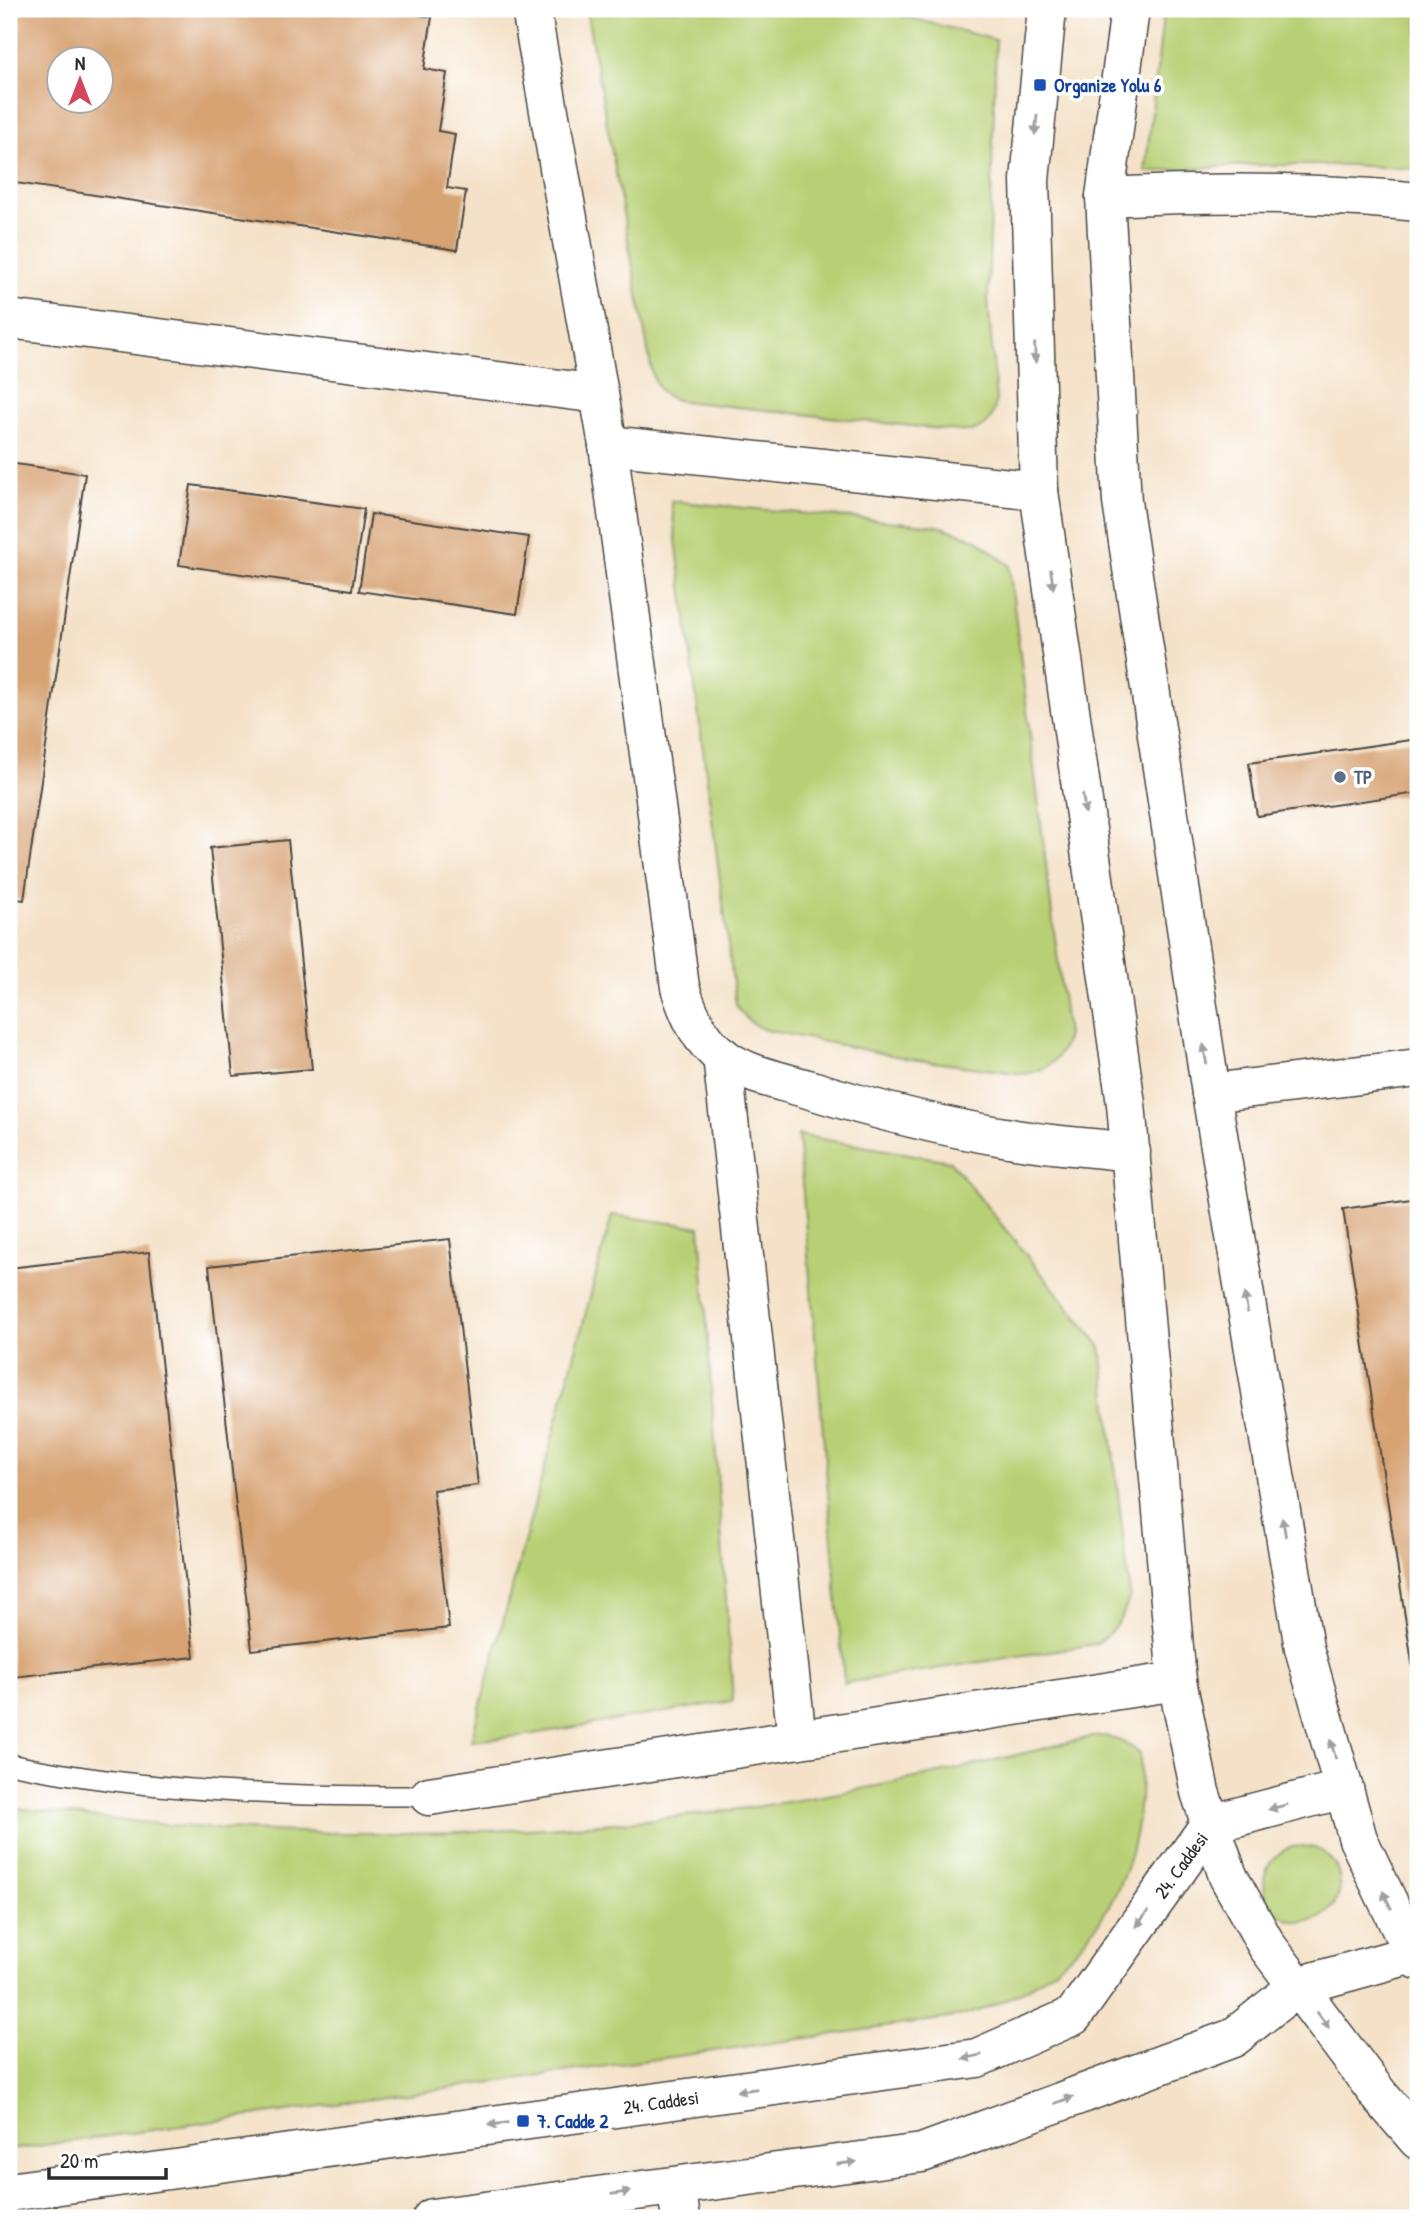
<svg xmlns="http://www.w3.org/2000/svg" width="1427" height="2227" font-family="'Patrick Hand',sans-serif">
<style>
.green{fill:#b8d075;stroke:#727e50;stroke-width:2}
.building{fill:#d7a373;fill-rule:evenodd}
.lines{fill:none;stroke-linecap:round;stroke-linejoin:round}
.service-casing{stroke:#494642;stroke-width:22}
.minor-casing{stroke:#494642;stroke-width:41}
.tertiary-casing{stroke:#494642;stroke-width:41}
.service{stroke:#fff;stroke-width:19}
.minor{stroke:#fff;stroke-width:38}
.tertiary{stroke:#fff;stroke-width:38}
.oneway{fill:#a0a0a0}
.transit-dot{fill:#1a4fb4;stroke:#fff;stroke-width:2.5}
.service-dot{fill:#5c6f8a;stroke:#fff;stroke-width:2.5}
.labels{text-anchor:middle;stroke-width:7;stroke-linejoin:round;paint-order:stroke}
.transit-label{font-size:19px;font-weight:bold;fill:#164399;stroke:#fff;text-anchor:start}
.service-label{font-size:19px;font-weight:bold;fill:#4e5e75;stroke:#fff;text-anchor:start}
.street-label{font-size:19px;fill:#2b2b2b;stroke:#fff}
</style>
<rect width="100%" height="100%" fill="#fff"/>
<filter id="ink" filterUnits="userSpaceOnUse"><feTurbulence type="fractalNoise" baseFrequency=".0143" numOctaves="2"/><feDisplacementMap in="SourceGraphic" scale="14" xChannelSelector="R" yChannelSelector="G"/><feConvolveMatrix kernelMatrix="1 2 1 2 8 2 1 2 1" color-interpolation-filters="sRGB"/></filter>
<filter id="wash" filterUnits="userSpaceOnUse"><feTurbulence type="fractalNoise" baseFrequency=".00686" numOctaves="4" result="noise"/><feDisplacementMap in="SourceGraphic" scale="28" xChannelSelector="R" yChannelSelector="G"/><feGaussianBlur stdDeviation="1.57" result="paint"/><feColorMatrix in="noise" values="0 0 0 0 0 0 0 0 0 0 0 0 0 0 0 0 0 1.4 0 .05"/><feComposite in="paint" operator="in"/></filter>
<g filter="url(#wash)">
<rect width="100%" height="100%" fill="#f4e1c7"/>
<g class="green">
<path d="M586,9H882L884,11L996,40L988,298L996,400C993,424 983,433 958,431L682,401C664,398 656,389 652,372Z"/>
<path d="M1164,9H1418V169L1350,165H1247L1145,172Z"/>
<path d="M671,501L939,526L976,539L1009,565L1067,1035C1061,1059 1048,1071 1024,1074L910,1059L766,1030C752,1025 744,1018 736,1005Z"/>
<path d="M798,1135L950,1161L1101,1347L1130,1595C1124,1617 1115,1631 1096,1644L844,1683Z"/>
<path d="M612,1215L700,1227L733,1701L521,1736L471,1741Z"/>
<path d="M1105,1736C1119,1739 1129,1744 1140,1754C1148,1882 1087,1978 963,2016L9,2150V1807C81,1816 154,1825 227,1829C428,1840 646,1829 845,1792C928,1777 1009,1757 1091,1737Z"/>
<circle cx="1302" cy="1884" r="38"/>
</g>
<g id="blocks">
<g class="building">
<path d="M9,9H411V14L432,17L424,69L447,73L438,131L455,134L447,188L466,191L457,250L9,182ZM60,60H102V102H60Z"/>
<path d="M9,463L85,474L24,900L9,898Z"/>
<path d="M191,485L364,509L352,590L179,565Z"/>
<path d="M371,514L529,537L517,614L359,591Z"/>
<path d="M1418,739V793L1257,816L1249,763Z"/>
<path d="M288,840L312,1069L233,1076L210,848Z"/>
<path d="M1418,1198V1668L1413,1669L1343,1209Z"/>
<path d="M450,1239L478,1485L433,1490L449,1628L252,1650L209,1266Z"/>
<path d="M149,1252L194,1657L13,1677L9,1636V1268Z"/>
</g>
</g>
</g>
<g filter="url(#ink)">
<use href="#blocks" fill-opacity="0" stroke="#494642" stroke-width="2"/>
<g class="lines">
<g class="service-casing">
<path id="service" d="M9,1764C147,1792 288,1797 429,1796"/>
</g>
<g class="minor-casing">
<g id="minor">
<path d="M531,9L608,445L680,987C688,1014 700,1041 724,1058C749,1076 779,1080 808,1089C872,1109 937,1126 1004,1137C1046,1145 1089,1147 1131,1152"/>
<path d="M1105,197C1210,192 1314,191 1418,202"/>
<path d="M9,319L599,394"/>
<path d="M608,445L1039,491"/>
<path d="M722,1056L797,1739"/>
<path d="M1211,1093L1418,1068"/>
<path d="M429,1796L1177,1681"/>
<path d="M676,2186L681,2218"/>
</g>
</g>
<g class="tertiary-casing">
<g id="tertiary">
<path d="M1047,9L1030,180L1039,491L1126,1104L1177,1681L1200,1792L1228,1876L1267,1946L1379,2095L1418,2140"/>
<path d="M1130,9L1105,197L1122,502L1211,1093L1304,1648L1358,1839L1413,1954L1418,1960"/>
<path d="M9,2192L977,2058L1073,2016L1210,1824L1344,1789"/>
<path d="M432,2218L922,2153L1233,2038L1298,1986L1413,1954"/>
</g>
</g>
<use href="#service" class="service"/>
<use href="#minor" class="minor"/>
<use href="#tertiary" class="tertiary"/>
</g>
<defs><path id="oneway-solid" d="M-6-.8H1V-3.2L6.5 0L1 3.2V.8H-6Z" transform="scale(1.75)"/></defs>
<g class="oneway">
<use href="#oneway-solid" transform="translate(1036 125) rotate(96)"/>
<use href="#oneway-solid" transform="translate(1035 353) rotate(88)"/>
<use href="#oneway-solid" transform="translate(1052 579) rotate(82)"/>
<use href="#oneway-solid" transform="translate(1084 804) rotate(82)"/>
<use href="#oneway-solid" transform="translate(1205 1054) rotate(-99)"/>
<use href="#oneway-solid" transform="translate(1246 1303) rotate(-100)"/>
<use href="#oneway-solid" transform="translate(1284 1527) rotate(-100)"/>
<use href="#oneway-solid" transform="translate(1333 1749) rotate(-106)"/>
<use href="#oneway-solid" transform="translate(1278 1807) rotate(165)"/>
<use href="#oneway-solid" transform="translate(1387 1900) rotate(-116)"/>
<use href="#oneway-solid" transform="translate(1142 1919) rotate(126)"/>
<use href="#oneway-solid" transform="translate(1323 2020) rotate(53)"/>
<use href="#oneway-solid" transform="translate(972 2057) rotate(167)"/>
<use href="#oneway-solid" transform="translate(747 2090) rotate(172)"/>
<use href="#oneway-solid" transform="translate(1064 2100) rotate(-20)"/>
<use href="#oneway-solid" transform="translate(498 2124) rotate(172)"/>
<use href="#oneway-solid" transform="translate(847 2163) rotate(-8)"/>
<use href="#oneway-solid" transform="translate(621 2193) rotate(-8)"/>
</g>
</g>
<g class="transit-dot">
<rect x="1033" y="78" width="14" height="14" rx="3.5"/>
<rect x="516" y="2114" width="14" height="14" rx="3.5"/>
</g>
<circle class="service-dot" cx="1340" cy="777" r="7"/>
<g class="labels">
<g class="transit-label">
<text x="1054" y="92">Organize Yolu 6</text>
<text x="537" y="2128">7. Cadde 2</text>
</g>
<g class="service-label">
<text x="1354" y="784">TP</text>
</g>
<g class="street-label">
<text transform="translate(1181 1865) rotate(-54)" y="7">24. Caddesi</text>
<text transform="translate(661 2102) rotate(-8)" y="7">24. Caddesi</text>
</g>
</g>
<rect width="1427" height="2227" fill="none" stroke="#fff" stroke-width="35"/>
<g transform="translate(80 80)"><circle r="33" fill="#ffffff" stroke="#aaaaaa" stroke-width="2"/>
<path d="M0-5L12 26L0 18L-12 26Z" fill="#d1495b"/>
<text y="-10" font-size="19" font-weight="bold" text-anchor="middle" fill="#2b2b2b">N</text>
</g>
<path d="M49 2168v10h117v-10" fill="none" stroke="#2b2b2b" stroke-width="3.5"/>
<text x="60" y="2168" font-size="21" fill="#2b2b2b" stroke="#ffffff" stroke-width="5" paint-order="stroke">20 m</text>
</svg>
